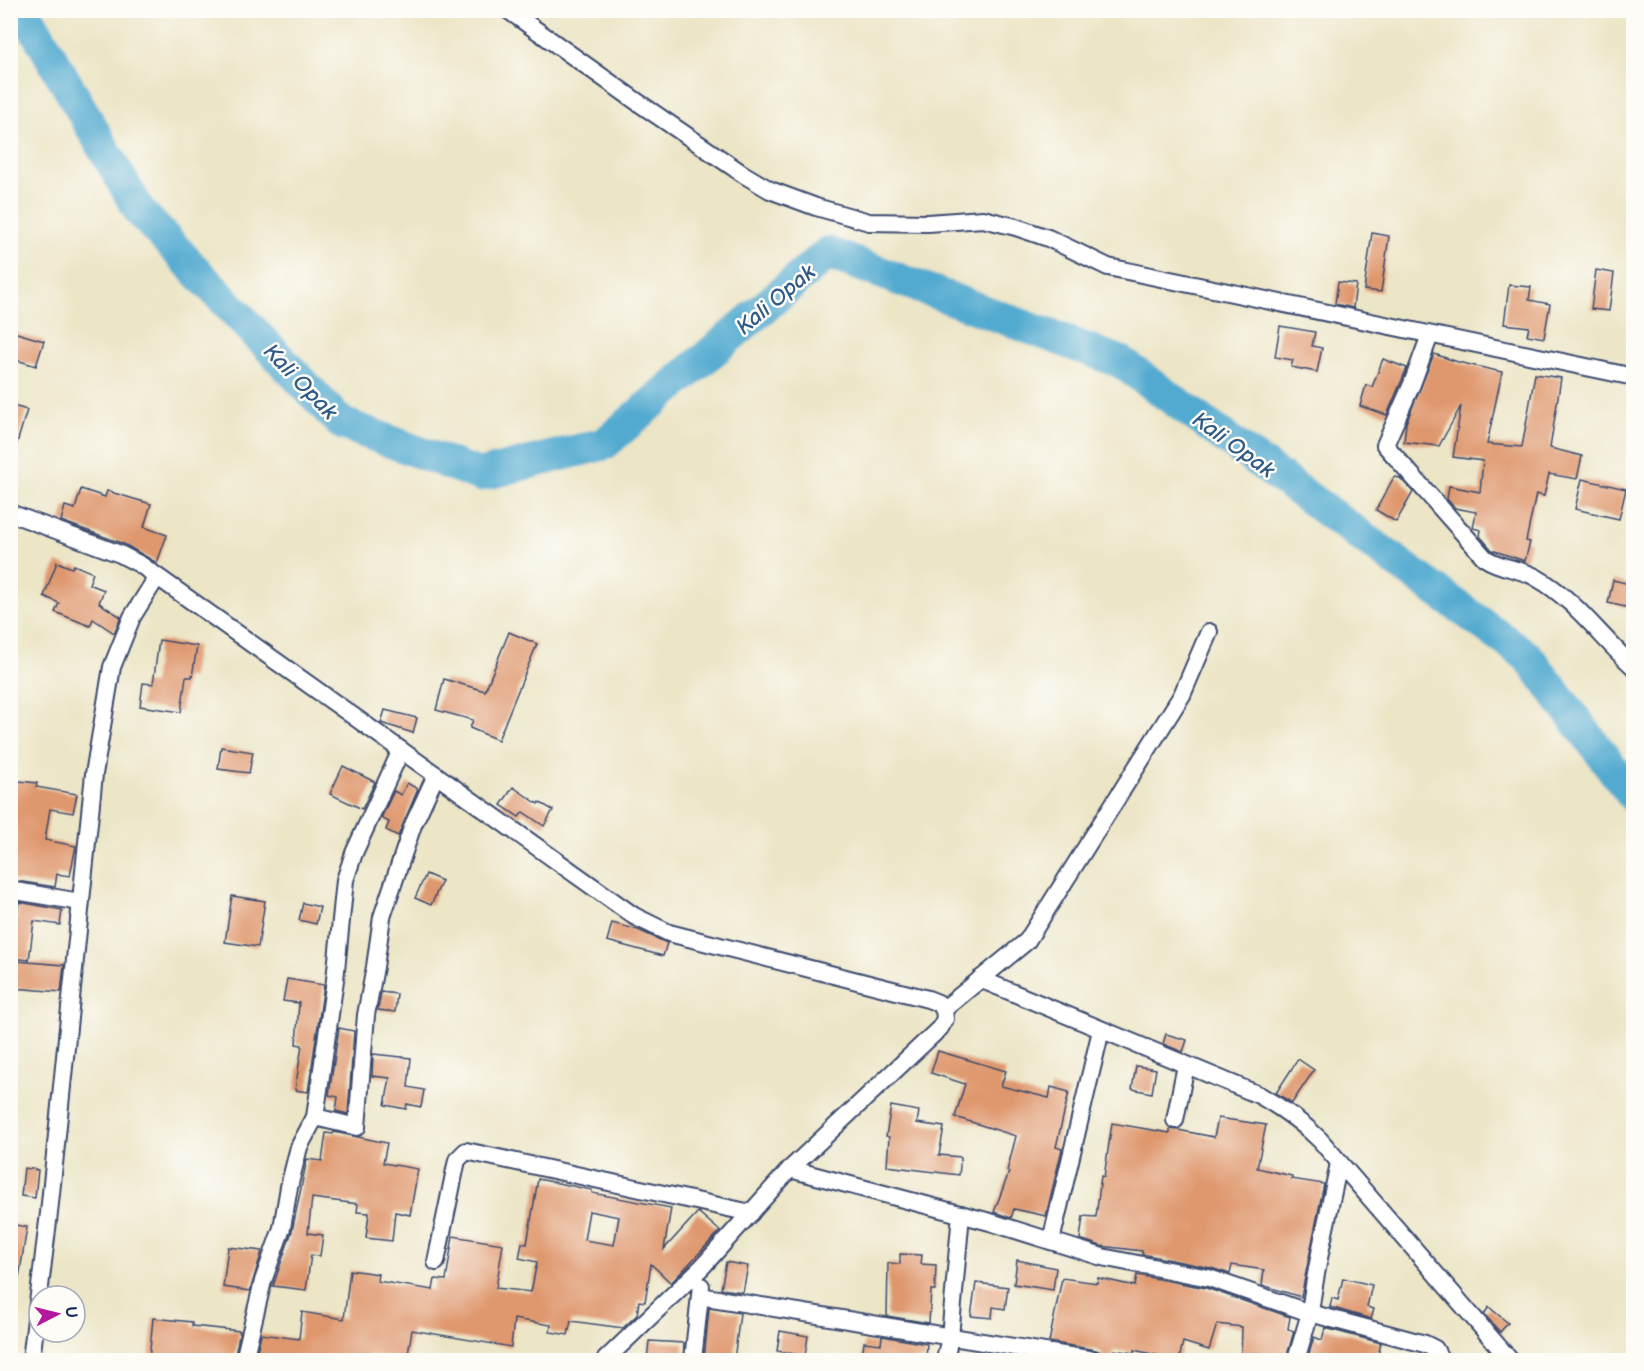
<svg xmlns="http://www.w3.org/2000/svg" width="1644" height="1371" font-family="'Balsamiq Sans',sans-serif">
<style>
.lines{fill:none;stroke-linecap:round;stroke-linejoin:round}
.river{stroke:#53aad0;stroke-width:33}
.building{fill:#df986e;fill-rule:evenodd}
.minor-casing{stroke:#3a4a6e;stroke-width:20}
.minor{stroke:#fff;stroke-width:16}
.labels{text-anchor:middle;stroke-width:5;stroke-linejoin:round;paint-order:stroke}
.water-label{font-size:22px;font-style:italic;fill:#2f5a86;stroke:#fdfcf7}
</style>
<rect width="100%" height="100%" fill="#fdfcf7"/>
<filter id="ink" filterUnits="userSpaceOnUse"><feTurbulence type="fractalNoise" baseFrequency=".0167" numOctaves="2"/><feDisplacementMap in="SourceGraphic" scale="12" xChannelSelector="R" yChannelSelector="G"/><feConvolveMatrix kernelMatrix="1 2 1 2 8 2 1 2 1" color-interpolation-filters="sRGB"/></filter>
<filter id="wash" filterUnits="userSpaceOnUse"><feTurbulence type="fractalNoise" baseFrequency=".008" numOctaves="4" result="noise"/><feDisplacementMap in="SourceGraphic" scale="24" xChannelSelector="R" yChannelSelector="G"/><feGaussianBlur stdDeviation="1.35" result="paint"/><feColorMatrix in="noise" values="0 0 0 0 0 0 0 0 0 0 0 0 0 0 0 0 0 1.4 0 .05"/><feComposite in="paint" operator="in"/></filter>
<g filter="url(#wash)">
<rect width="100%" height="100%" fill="#ece5c6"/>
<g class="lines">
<path class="river" d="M24,10L140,212L341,423L480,475L604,444L828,253L1121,362L1528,657L1634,797"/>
</g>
<g id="blocks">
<g class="building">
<path d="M1372,233L1389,236L1381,292L1364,290Z"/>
<path d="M1596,270L1614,273L1609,311L1591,309Z"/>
<path d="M1338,282L1356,284L1353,308L1335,304Z"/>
<path d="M1509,285L1531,287L1529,300L1550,304L1544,338L1527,335L1529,327L1504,324Z"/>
<path d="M1280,326L1315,332L1312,346L1322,348L1317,372L1291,367L1293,360L1275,357Z"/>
<path d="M10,331L44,341L36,366L10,358Z"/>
<path d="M1434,354L1458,362L1502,372L1487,444L1522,447L1535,374L1561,378L1550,448L1582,456L1577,479L1549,474L1544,496L1536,494L1526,541L1530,542L1525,561L1492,550L1480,536L1481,530L1473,528L1476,512L1455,508L1447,499L1449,486L1480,492L1483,461L1453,457L1461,406L1439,446L1404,442L1406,423Z"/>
<path d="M1383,359L1407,368L1387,415L1360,406L1366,385L1372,387Z"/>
<path d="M10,405L27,410L14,453H10Z"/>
<path d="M1394,477L1400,478L1413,492L1396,522L1376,510Z"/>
<path d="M1582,479L1626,489L1619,519L1575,509Z"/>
<path d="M81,489L105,497L107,491L151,504L144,527L167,535L157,563L124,544L61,521L65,506L75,509Z"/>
<path d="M57,562L72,568L74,565L93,573L89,584L104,590L99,603L121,617L114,633L93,619L90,626L55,612L59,603L44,596Z"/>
<path d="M1613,580L1634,585V609L1608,603Z"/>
<path d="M509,632L537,644L498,740L470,728L473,720L436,710L444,679L485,691Z"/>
<path d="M159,640L197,646L192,677H186L181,712L140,706L143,683L153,684Z"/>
<path d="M385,710L417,718L413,733L381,723Z"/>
<path d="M221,747L253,752L249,773L218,769Z"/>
<path d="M343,766L375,782L362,809L330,794Z"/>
<path d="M10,780L37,783L36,787L77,794L73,813L50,809L45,840L76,846L70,876L57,874L55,887L10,880Z"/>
<path d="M407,783L418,789L398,836L386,830L389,822L381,818L394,791L401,795Z"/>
<path d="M513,787L538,804L539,802L553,810L544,826L523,812L519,817L501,805Z"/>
<path d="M426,874L442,881L431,905L415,898Z"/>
<path d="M232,896L265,901L258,947L225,942Z"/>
<path d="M19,902L62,910L60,925L34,921L29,960L11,958Z"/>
<path d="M303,903L320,907L316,924L299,920Z"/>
<path d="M612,923L638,930L667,943L663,956L607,941Z"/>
<path d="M16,961L64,965L61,992L14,988Z"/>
<path d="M287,979L324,985L308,1092L295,1090L302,1045L296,1044L299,1003L283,1001Z"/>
<path d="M381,992L397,994L395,1012L378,1010Z"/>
<path d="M339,1028L354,1031L348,1114L336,1111L338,1097L329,1095Z"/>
<path d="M1166,1034L1187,1040L1183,1052L1163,1044Z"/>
<path d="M938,1051L1006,1071L1001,1086L1049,1098L1051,1087L1069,1092L1056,1147L1062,1149L1046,1216L1014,1209L1011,1218L994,1212L1009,1172L1007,1171L1016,1136L955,1117L965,1084L931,1073Z"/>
<path d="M373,1054L411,1058L408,1087L424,1090L421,1107L407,1104L406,1109L385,1105L390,1078L372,1076Z"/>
<path d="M1298,1059L1314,1070L1292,1103L1276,1093Z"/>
<path d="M1136,1066L1156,1069L1152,1093L1132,1089Z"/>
<path d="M891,1106L919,1111L917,1123L944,1127L939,1155L961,1157L959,1175L887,1166L889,1137L886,1136Z"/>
<path d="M1218,1118L1266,1125L1257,1168L1292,1176L1291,1179L1324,1184L1301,1297L1262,1285L1264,1270L1232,1265L1230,1274L1211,1268L1142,1254V1251L1101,1246L1080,1239L1083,1216L1096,1217L1101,1176L1104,1177L1112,1123L1170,1133V1129L1178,1130L1214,1137Z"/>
<path d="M334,1132L387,1143L383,1163L418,1169L410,1215L395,1212L392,1241L366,1238L369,1213L357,1212L358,1204L312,1198L308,1233L323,1235L320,1256L311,1255L306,1290L273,1286L292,1231L307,1159L322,1161L326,1133L333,1134Z"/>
<path d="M24,1168L38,1170L35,1198L21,1196Z"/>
<path d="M538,1179L592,1190V1193L671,1208L664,1249L698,1212L720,1231L671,1283L651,1264L645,1302L639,1301L637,1315L623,1328L571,1321L568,1335L550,1332L551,1325L514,1319L511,1347L412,1330L407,1360L370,1355L369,1360H255L261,1334L299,1339L302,1312L344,1319L350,1270L378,1274L377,1281L433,1290L435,1279L446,1280L453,1236L503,1244L496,1288L531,1292L537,1262L519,1258L522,1243L527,1244ZM589,1211L619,1217L614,1245L584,1240Z"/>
<path d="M10,1224L27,1227L19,1278L10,1277Z"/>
<path d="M228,1247L262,1251L250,1291L223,1287Z"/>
<path d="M900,1254L922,1255L921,1264L936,1265L935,1290H931L929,1323L887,1316L888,1263L900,1264Z"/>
<path d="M1017,1260L1056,1268L1053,1290L1014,1284Z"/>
<path d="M726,1262L748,1266L743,1292L721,1289Z"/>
<path d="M1137,1275L1206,1288L1290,1317L1288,1329L1294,1331L1286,1359L1256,1353V1360H1241L1242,1327L1217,1324L1209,1350L1183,1342L1179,1360L1134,1350V1353L1114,1350L1113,1360H1104L1101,1352L1096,1350L1049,1342L1062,1278L1097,1283L1098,1278L1135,1286Z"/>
<path d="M1343,1278L1372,1285L1367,1307L1374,1309L1371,1319L1330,1307L1332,1298L1338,1300Z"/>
<path d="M976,1283L1008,1287L1005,1309L993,1307L992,1318L971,1316Z"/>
<path d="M1489,1307L1508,1323L1500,1332L1484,1314Z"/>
<path d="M709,1308L740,1313L734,1360H704Z"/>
<path d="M153,1318L192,1322V1326L240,1331L234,1360H149Z"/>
<path d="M1325,1328L1381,1343L1377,1360H1307L1314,1337L1322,1340Z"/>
<path d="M780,1331L808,1336L805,1356L777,1351Z"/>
<path d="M882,1336L927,1344L926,1360H881L862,1358L864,1342L881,1344Z"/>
<path d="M649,1341L684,1343L683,1360H647Z"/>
</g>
</g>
</g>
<g filter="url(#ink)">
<use href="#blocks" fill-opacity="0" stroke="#3a4a6e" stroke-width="1.5"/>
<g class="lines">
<g class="minor-casing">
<g id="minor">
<path d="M508,10L636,101L743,174L770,190L816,207L869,222L928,223L983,219L1016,227L1048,238L1108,267L1634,377"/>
<path d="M1430,335L1412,384L1385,445L1485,558C1501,569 1521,568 1537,578C1576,600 1601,638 1634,667"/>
<path d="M10,513L120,554L141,565L634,916L669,933L928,999L938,1003L944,1009L945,1019L940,1028L790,1169L702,1267L605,1360"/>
<path d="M10,890L80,902"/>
<path d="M980,979L1259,1095C1282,1108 1301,1121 1320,1140L1510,1360"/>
<path d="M944,1009L1027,941L1182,695L1209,632"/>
<path d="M315,1117L357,1127L366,1015L375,967L382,917L413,825L436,775"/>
<path d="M1175,1120L1186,1065"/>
<path d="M1339,1163C1329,1213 1316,1262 1310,1313L1425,1344L1435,1349L1441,1360"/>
<path d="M790,1169L990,1222L1102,1257L1209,1278L1310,1313L1296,1360"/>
<path d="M1051,1241L1101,1030"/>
<path d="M436,1262L457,1160L466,1151L751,1213"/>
<path d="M700,1296L1094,1360"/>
<path d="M31,1360L49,1213L94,774L112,667L132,617L157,577"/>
<path d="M244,1360L263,1281L282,1228L289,1187L299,1147L315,1117L335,980L345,880L354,853L401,750"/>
<path d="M693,1360L701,1286"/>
<path d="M945,1360L950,1337L961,1214"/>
</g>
</g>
<use href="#minor" class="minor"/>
</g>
</g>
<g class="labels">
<g class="water-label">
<text transform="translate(775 299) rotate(-40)" y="8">Kali Opak</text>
<text transform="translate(301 381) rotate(46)" y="8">Kali Opak</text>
<text transform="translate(1234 444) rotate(36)" y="8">Kali Opak</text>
</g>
</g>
<rect width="1644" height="1371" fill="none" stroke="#fdfcf7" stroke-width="36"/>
<g transform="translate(57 1314) rotate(83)"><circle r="28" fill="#fdfcf7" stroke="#a3aaba" stroke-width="1.5"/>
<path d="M0-4.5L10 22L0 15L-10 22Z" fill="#b5179e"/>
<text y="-9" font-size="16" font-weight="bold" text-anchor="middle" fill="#1b2f5e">U</text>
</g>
</svg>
